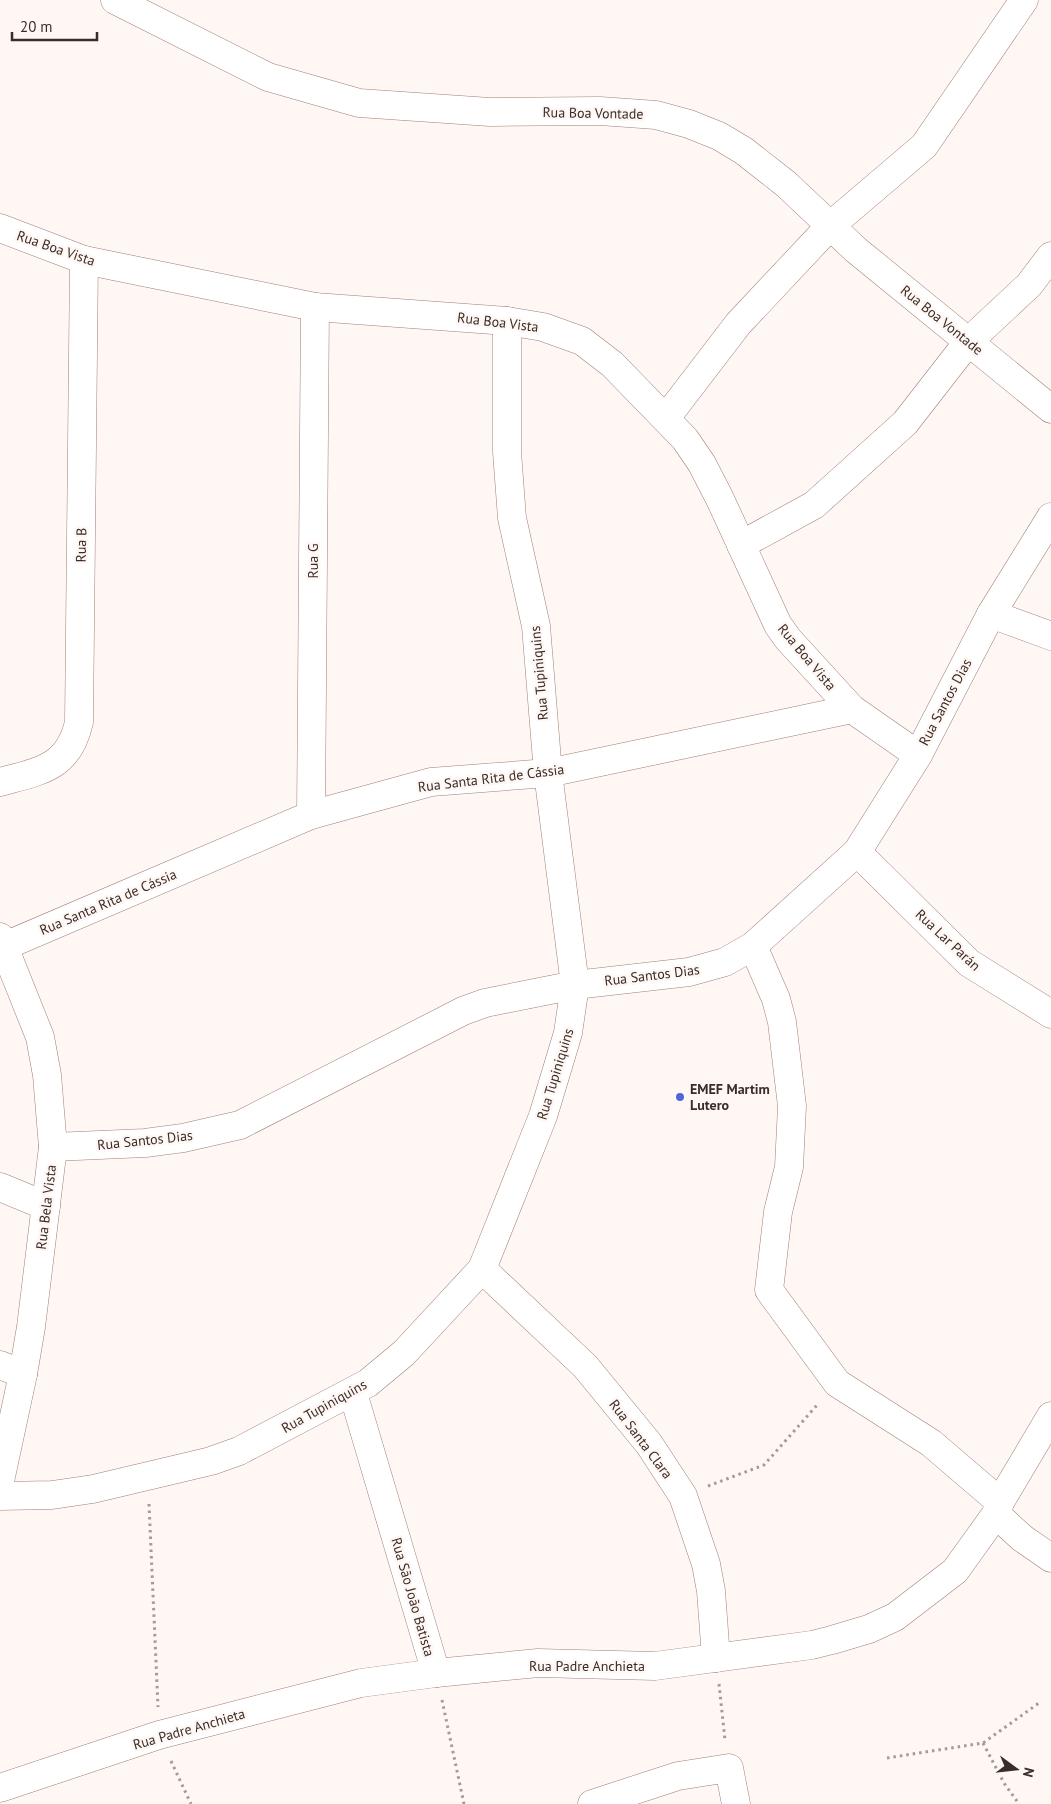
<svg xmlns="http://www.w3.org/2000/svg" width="1051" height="1804" font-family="'PT Sans',sans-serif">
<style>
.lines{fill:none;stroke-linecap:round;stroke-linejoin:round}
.minor-casing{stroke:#a17f74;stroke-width:29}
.path{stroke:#a59a96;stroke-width:3;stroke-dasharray:2.5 4;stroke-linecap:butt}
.minor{stroke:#fff;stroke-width:28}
.poi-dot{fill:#5164da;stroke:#fff7f4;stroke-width:2}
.labels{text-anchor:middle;stroke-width:5;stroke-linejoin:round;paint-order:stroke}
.street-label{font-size:14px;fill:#3a2c27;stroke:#fff7f4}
.poi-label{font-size:14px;font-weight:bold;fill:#3a2c27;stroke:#fff7f4;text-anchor:start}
</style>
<rect width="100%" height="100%" fill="#fff7f4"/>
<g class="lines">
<g class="minor-casing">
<g id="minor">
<path d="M115,0L268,77L359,103L490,112L600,111L656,115L689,124L719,136L744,151L786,184L856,250L1051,409"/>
<path d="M0,228L84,260L315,307L507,321L543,327L582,341L612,364L685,439L702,464L720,499L778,625L788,639L852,709L918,755"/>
<path d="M666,418L738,324L830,226L924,146L1024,0"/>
<path d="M741,545L814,505L905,423L968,342L1029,285L1051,256"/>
<path d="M991,614L1051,636"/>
<path d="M0,782C40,771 69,768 79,722L84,260"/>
<path d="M311,815L315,307"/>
<path d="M857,852L969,963L1051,1014"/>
<path d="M0,937L40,1037L47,1075L53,1147L31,1327L23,1374L0,1481"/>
<path d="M5,946L311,815L431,782L548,773L852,709"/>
<path d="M753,946L776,999L782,1022L792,1106L789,1167L778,1212L769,1290L837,1383L931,1443L1000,1502"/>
<path d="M53,1147L145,1143L183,1138L240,1125L463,1011L485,1003L575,985L689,972L725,962L753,946L857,852L918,755L991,614L1051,517"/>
<path d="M0,1187L46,1206"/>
<path d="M482,1269L585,1366L649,1444L683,1496L706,1564L711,1591L716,1658"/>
<path d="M0,1365L23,1374"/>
<path d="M353,1393L436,1673"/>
<path d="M0,1496L52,1495L93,1489L211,1461L239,1451L368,1383L404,1353L482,1269L543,1116L568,1033L575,985L548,773L536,626L512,518L507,452V321"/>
<path d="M996,1514L1022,1538L1051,1558"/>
<path d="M0,1788L159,1735L361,1683L436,1673L538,1663L655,1666L812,1645L832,1640L869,1629L895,1617L955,1571L996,1514L1000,1502L1051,1416"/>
<path d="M592,1804L678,1776L729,1768L736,1804"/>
</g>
</g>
<g class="path">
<path d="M708,1486L764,1465L818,1404"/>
<path d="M149,1504L158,1707"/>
<path d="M719,1684L725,1740"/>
<path d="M442,1700L464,1804"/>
<path d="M983,1743L1004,1783L1019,1804"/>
<path d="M887,1758L983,1743L1039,1703"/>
<path d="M171,1761L191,1804"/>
</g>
<use href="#minor" class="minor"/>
</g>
<circle class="poi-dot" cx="680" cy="1097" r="5"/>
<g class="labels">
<g class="street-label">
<text transform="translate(593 113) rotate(1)" y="5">Rua Boa Vontade</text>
<text transform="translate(56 248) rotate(19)" y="5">Rua Boa Vista</text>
<text transform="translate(942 320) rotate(39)" y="5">Rua Boa Vontade</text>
<text transform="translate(498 322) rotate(7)" y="5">Rua Boa Vista</text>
<text transform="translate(81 545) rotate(-89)" y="5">Rua B</text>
<text transform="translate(313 561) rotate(-90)" y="5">Rua G</text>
<text transform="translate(807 657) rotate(50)" y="5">Rua Boa Vista</text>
<text transform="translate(539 673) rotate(-95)" y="5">Rua Tupiniquins</text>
<text transform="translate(945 702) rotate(-62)" y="5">Rua Santos Dias</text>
<text transform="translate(491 778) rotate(-7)" y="5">Rua Santa Rita de Cássia</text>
<text transform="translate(108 902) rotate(-23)" y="5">Rua Santa Rita de Cássia</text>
<text transform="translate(948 940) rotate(43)" y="5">Rua Lar Parán</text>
<text transform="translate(652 975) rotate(-7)" y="5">Rua Santos Dias</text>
<text transform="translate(555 1074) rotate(-73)" y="5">Rua Tupiniquins</text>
<text transform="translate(145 1140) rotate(-6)" y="5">Rua Santos Dias</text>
<text transform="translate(46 1207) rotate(-83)" y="5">Rua Bela Vista</text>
<text transform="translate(324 1406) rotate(-29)" y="5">Rua Tupiniquins</text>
<text transform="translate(641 1439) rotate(53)" y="5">Rua Santa Clara</text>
<text transform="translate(413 1597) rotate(74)" y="5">Rua São João Batista</text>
<text x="587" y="1671">Rua Padre Anchieta</text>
<text transform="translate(189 1729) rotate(-16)" y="5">Rua Padre Anchieta</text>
</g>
<g class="poi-label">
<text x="690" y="1094">EMEF Martim<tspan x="690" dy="16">Lutero</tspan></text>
</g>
</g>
<g transform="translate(1016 1769) rotate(105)" stroke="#fff7f4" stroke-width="4" paint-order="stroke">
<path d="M0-4L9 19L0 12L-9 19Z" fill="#3a2c27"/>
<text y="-8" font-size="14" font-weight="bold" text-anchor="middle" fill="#3a2c27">N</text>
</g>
<path d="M12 32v8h85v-8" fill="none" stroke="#3a2c27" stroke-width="2.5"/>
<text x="20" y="32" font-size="15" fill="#3a2c27" stroke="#fff7f4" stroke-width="4" paint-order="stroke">20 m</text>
</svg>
